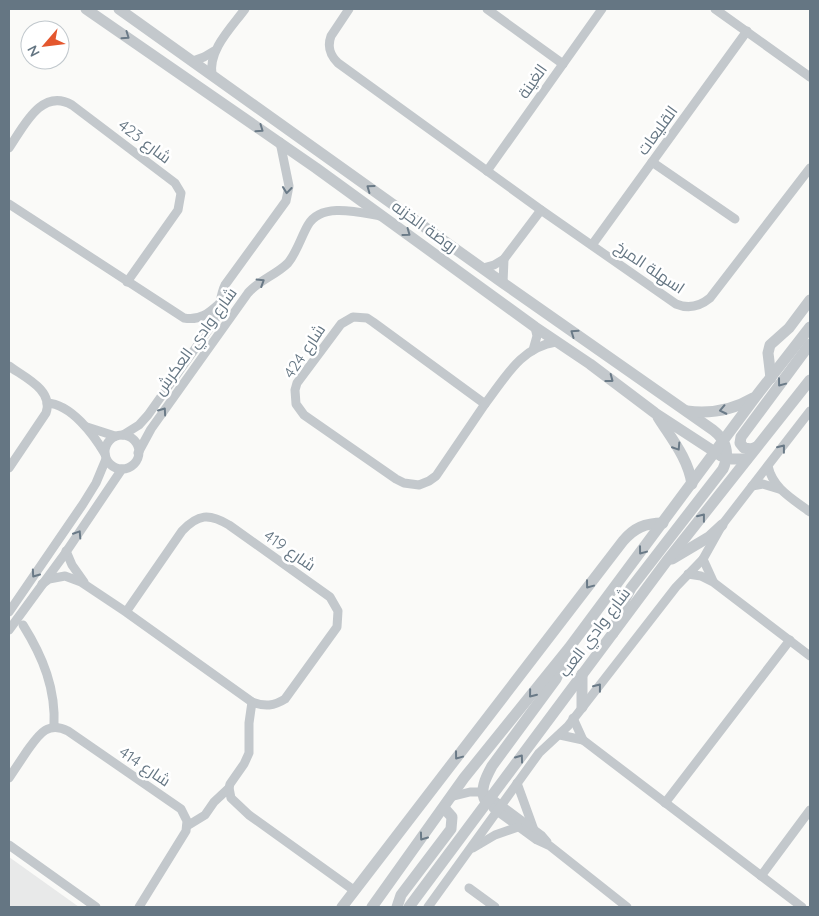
<svg xmlns="http://www.w3.org/2000/svg" width="819" height="916" font-family="Quicksand,Cairo,sans-serif">
<style>
.built{fill:#e8e9e9}
.lines{fill:none;stroke-linecap:round;stroke-linejoin:round}
.minor{stroke:#c3c8cc;stroke-width:9}
.tertiary{stroke:#c3c8cc;stroke-width:11}
.oneway{stroke:#6a7a87}
.labels{text-anchor:middle;stroke-width:5;stroke-linejoin:round;paint-order:stroke}
.street-label{font-size:16px;fill:#657683;stroke:#fff}
</style>
<rect width="100%" height="100%" fill="#fafaf8"/>
<path class="built" d="M9,857L79,907H9Z"/>
<g class="lines">
<g class="minor">
<path d="M349,9L331,36C327,47 330,55 338,63L541,210L676,304C688,309 699,307 710,298L810,168"/>
<path d="M487,9L563,64"/>
<path d="M715,9L810,77"/>
<path d="M193,61L204,57L214,51"/>
<path d="M212,75C208,50 231,28 245,9"/>
<path d="M9,148C23,128 41,87 72,105L175,183L181,193L178,210L127,282"/>
<path d="M652,162L735,219"/>
<path d="M487,171L602,9"/>
<path d="M9,204L184,318C200,321 209,313 220,303"/>
<path d="M592,245L747,31"/>
<path d="M483,268L494,265L504,259L541,210"/>
<path d="M503,283L504,259"/>
<path d="M353,317L367,318L373,322L485,404L436,476L429,481L419,485L404,483L396,479L304,415L296,404L295,390L297,383L341,324Z"/>
<path d="M533,350L537,336L535,327"/>
<path d="M9,366C24,377 54,390 46,413L9,468"/>
<path d="M47,403C71,404 94,435 105,454"/>
<path d="M485,404C505,378 521,347 556,342"/>
<path d="M87,427L115,436"/>
<path d="M123,435L139,425L148,415L214,322C221,310 219,297 225,285L286,201L289,186L280,142"/>
<circle cx="122" cy="452" r="17"/>
<path d="M138,453L151,429L248,293C259,280 276,275 288,263C297,252 301,237 308,225C321,202 358,212 380,216"/>
<path d="M768,466C773,489 793,499 810,512"/>
<path d="M752,486L763,484L779,489"/>
<path d="M66,551L72,565L84,582"/>
<path d="M703,559L713,581"/>
<path d="M688,574L701,576L713,582L810,656"/>
<path d="M42,584L49,579L65,576L81,582L126,612L252,702C265,707 274,706 285,699L337,627L338,611L330,597L229,525C209,513 198,514 182,531L126,612"/>
<path d="M9,612L83,504L96,483L106,459"/>
<path d="M23,625C43,657 56,689 54,727"/>
<path d="M9,630L64,555L122,469"/>
<path d="M252,702L249,723V753L244,764L230,784L229,788L231,798L249,815L355,891"/>
<path d="M573,718L583,740L802,907"/>
<path d="M560,735L583,740"/>
<path d="M9,778C15,769 21,760 27,751C38,736 47,720 68,731L181,809L187,821L186,831L139,907"/>
<path d="M517,783L534,830"/>
<path d="M450,797L470,792H483L541,835L547,842"/>
<path d="M665,803L790,640"/>
<path d="M493,808L537,840L550,846L627,907"/>
<path d="M187,826L205,815L214,802L229,788"/>
<path d="M9,845L96,907"/>
<path d="M473,848L495,835L518,827"/>
<path d="M761,876L810,810"/>
<path d="M469,888L495,907"/>
<path d="M428,907L539,753L568,726L676,587L703,559L722,525L810,411"/>
</g>
<g class="tertiary">
<path d="M86,9L316,168L535,327L590,364L655,413L721,456L732,459H747"/>
<path d="M119,9L503,283L713,430C727,441 730,453 723,469L631,588L622,605L613,633"/>
<path d="M771,378L768,353L770,345L789,328L810,300"/>
<path d="M687,411C711,414 733,410 753,398"/>
<path d="M658,417C671,438 688,458 692,484"/>
<path d="M756,447L751,449L744,448L740,443L741,437L810,344"/>
<path d="M672,559L709,537L722,525"/>
<path d="M582,707V674"/>
<path d="M487,803C478,792 486,777 492,766L556,679L566,657"/>
<path d="M342,907L623,541C634,528 645,523 663,523"/>
<path d="M372,907L464,778L569,648L757,395L810,327"/>
<path d="M397,907L401,895L451,829L452,817L444,808"/>
<path d="M409,907L666,562L810,380"/>
</g>
</g>
<defs><path id="oneway-chevron" d="M-2-3.5L2.5 0L-2 3.5" fill="none" stroke-width="1.6" stroke-linecap="round" stroke-linejoin="round" transform="scale(1.25)"/></defs>
<g class="oneway">
<use href="#oneway-chevron" transform="translate(126 36) rotate(35)"/>
<use href="#oneway-chevron" transform="translate(260 129) rotate(35)"/>
<use href="#oneway-chevron" transform="translate(370 188) rotate(-144)"/>
<use href="#oneway-chevron" transform="translate(287 190) rotate(96)"/>
<use href="#oneway-chevron" transform="translate(407 233) rotate(36)"/>
<use href="#oneway-chevron" transform="translate(261 282) rotate(-32)"/>
<use href="#oneway-chevron" transform="translate(574 333) rotate(-145)"/>
<use href="#oneway-chevron" transform="translate(610 379) rotate(37)"/>
<use href="#oneway-chevron" transform="translate(781 383) rotate(127)"/>
<use href="#oneway-chevron" transform="translate(723 410) rotate(168)"/>
<use href="#oneway-chevron" transform="translate(163 411) rotate(-55)"/>
<use href="#oneway-chevron" transform="translate(677 447) rotate(57)"/>
<use href="#oneway-chevron" transform="translate(782 448) rotate(-52)"/>
<use href="#oneway-chevron" transform="translate(702 517) rotate(-52)"/>
<use href="#oneway-chevron" transform="translate(78 534) rotate(-57)"/>
<use href="#oneway-chevron" transform="translate(642 551) rotate(127)"/>
<use href="#oneway-chevron" transform="translate(35 574) rotate(125)"/>
<use href="#oneway-chevron" transform="translate(589 585) rotate(127)"/>
<use href="#oneway-chevron" transform="translate(598 687) rotate(-52)"/>
<use href="#oneway-chevron" transform="translate(532 694) rotate(129)"/>
<use href="#oneway-chevron" transform="translate(458 756) rotate(127)"/>
<use href="#oneway-chevron" transform="translate(520 758) rotate(-54)"/>
<use href="#oneway-chevron" transform="translate(423 837) rotate(126)"/>
</g>
<g class="labels">
<g class="street-label">
<text transform="translate(532 81) rotate(-55)" y="6">الغينة</text>
<text transform="translate(657 130) rotate(-54)" y="6">القليعات</text>
<text transform="translate(145 141) rotate(37)" y="6">شارع 423</text>
<text transform="translate(425 226) rotate(36)" y="6">روضة الخزنه</text>
<text transform="translate(650 267) rotate(34)" y="6">اسهلة المرخ</text>
<text transform="translate(195 341) rotate(-54)" y="6">شارع وادي العكرش</text>
<text transform="translate(304 351) rotate(-56)" y="6">شارع 424</text>
<text transform="translate(290 550) rotate(35)" y="6">شارع 419</text>
<text transform="translate(594 632) rotate(-53)" y="6">شارع وادي العب</text>
<text transform="translate(145 766) rotate(34)" y="6">شارع 414</text>
</g>
</g>
<rect width="819" height="916" fill="none" stroke="#657683" stroke-width="20"/>
<g transform="translate(45 45) rotate(242)"><circle r="24" fill="#ffffff" stroke="#c1c8cd"/>
<path d="M0-4L9 19L0 12L-9 19Z" fill="#e4572e"/>
<text y="-8" font-size="14" font-weight="bold" text-anchor="middle" fill="#657683">N</text>
</g>
</svg>
